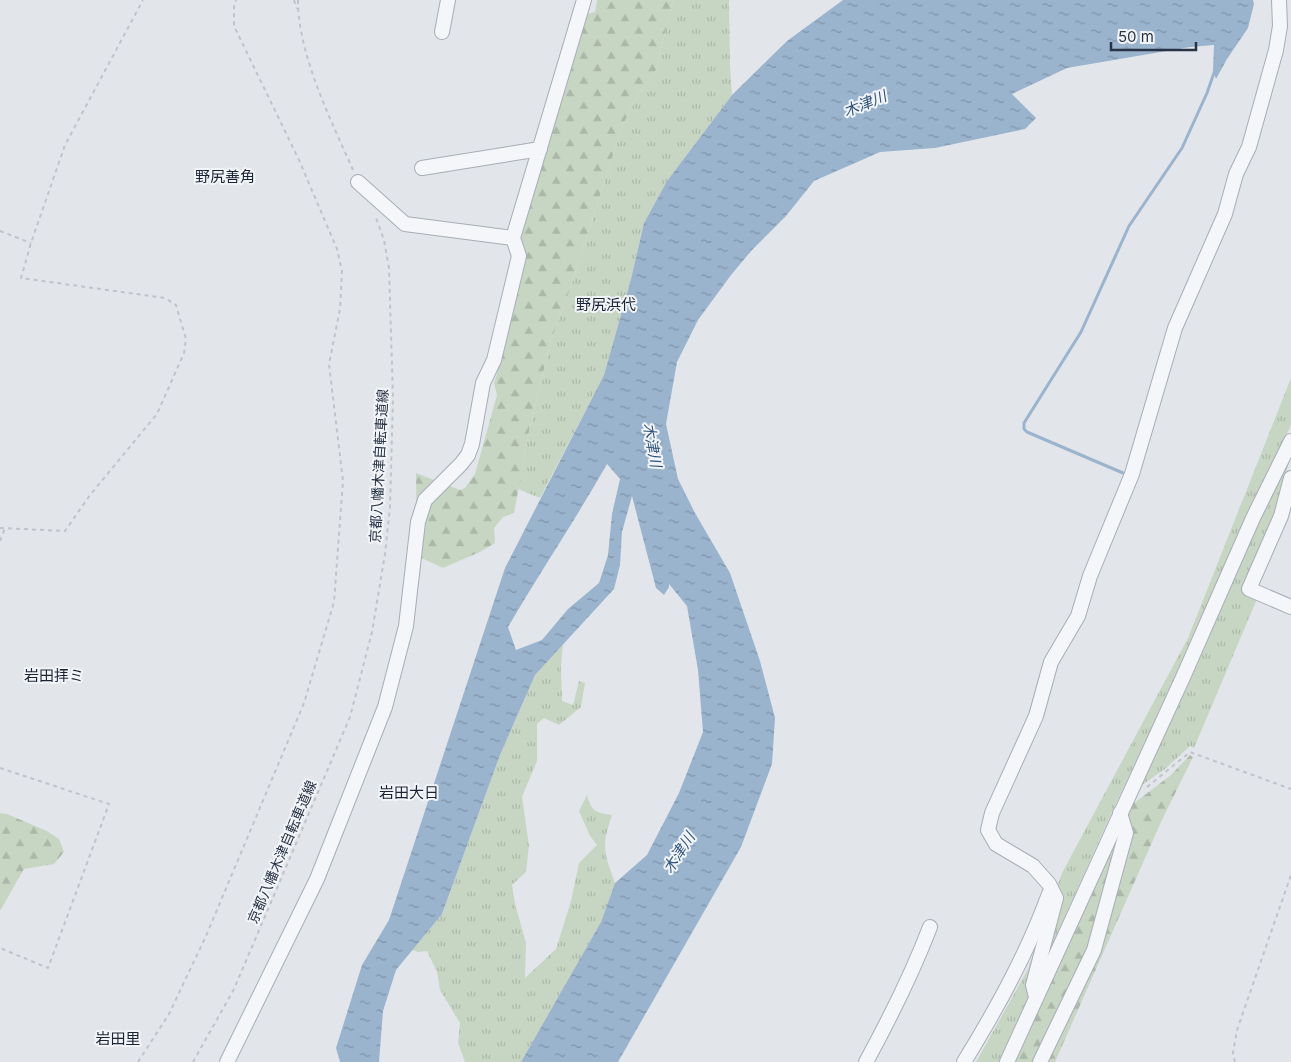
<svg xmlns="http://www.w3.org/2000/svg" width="1291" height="1062" font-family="Inter,'Noto Sans JP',sans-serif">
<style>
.grass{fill:url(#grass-tufts)}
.forest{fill:url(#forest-firs)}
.water{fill:url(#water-ripples);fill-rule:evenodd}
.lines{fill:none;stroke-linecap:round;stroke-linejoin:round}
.stream{stroke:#9ab4ce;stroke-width:3}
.minor-casing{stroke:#a6adb6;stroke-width:16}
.path{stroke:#c0c3ca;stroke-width:2;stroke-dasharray:4 4;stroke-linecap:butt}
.minor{stroke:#f5f6f9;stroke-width:14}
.labels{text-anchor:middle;stroke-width:4;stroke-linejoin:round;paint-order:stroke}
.street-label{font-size:14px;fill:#283345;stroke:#f2f5f8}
.water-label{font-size:15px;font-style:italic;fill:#2f537c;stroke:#f2f5f8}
.neighbourhood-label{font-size:15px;fill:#1a2435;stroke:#f2f5f8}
</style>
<defs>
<pattern id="grass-tufts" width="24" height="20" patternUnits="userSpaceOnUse" patternTransform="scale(1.25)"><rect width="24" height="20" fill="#c7d6c2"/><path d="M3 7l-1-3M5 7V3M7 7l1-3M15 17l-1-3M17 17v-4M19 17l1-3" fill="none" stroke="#abb8a8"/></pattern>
<pattern id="forest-firs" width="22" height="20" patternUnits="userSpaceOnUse" patternTransform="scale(1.25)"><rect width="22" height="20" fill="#c7d6c2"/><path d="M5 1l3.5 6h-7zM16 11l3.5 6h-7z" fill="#abb8a8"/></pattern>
<pattern id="water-ripples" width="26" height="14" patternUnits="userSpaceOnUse" patternTransform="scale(1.25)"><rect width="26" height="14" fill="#9ab4ce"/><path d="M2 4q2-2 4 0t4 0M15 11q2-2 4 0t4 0" fill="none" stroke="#7e93a9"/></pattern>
</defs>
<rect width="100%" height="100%" fill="#e2e6eb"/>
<g class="grass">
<path d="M673,0H729L730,65L732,95L667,181L644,223L631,279L604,375L540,498L518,489L529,431L551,340L570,289L622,127L636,98L655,73Z"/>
<path d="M1291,378V425L1216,591L1111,814L999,1062H976L1028,969L1062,873L1188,638Z"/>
<path d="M1291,450V455L1274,518L1242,592L1257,599L1194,748L1190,746L1165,769L1136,789Z"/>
<path d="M563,644L561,665L562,701L573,705L579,681L585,683L581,707L559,725L544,718L537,724V761L522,797L529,846L526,872L512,885L515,904L526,943L525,978L556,949L571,901L579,863L597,845L590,836L579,811L587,795C591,811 596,813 612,815C601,847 604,852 615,883L601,922L521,1062H465L458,1043L460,1023L440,990L437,972L427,951L418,952L412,950L442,914L500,755L535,675Z"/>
</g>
<g class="forest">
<path d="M597,0H673L655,73L636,98L622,127L570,289L551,340L529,431L514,513L503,517L494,528L495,543L480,552L443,568L417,556L416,473L460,490L465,488L475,474L497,395L494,383L498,370L494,349L515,244L583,15L595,12Z"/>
<path d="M1190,755L1193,757L1161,822L1055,1062H1014L1129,807L1171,775Z"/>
<path d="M0,813L7,814L47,831L59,839L64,852L54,864L24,869L0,911Z"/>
</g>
<path class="water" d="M843,0H1253L1254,4L1248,28L1227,59L1216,79L1213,70L1214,45L1190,47L1067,68L1012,94L1036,118L1025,129L935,148L880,152L814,181L786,216L752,250L731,275L698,320L677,362L666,424L678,479L695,513L730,573L760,661L775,718L772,764L741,847L618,1062H521L601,922L615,883L647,855L679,793L703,732L698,670L687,606L669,584V587L664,595L656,588L632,496L622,532L620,565L614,589L535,675L500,755L442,914L396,970L383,1011L379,1062H340L336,1048L362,965L389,920L505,568L604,375L631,279L644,223L667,181L732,95L787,41ZM607,464L620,479L612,514L608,555L599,583L568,609L542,640L516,650L508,627C540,572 576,519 607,464Z"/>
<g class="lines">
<path class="stream" d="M1123,473L1027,432L1024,429V423L1081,332L1129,226L1182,148L1207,93L1215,70"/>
<g class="minor-casing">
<g id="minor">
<path d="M442,32L448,0"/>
<path d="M422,168L540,149"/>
<path d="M358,182L405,224L513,238"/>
<path d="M1291,478L1281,516L1249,589L1291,607"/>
<path d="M1036,997L1033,985L1056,898L1049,884L1033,866L996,844L988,830L992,813L1036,716L1051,662L1078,616L1090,576L1132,474L1175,328L1225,214L1236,174L1249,147L1276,50L1280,26L1279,0"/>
<path d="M227,1062L317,879L385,707L406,626L418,522L425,500L461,464L468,455L472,444L483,383L494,360L519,256L513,238L584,0"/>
<path d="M866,1062C890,1018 912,974 930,927"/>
<path d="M964,1062C997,1008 1027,954 1049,894"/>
<path d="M1007,1062L1184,675L1253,518L1291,441"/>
<path d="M1040,1062L1094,950L1126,833L1120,813"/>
</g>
</g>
<g class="path">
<path d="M294,0L297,9"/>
<path d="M298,0C298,55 331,120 353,170"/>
<path d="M0,231L31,243"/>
<path d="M0,528L65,531L90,495L157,414L184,353L186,339L176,305L165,298L21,278L31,243L65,145L143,0"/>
<path d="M0,541L5,528"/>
<path d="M0,768L109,804L48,968L0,948"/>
<path d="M1147,787L1190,752L1291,789"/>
<path d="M138,1062L169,1014L206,936L304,703L334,602L343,481L329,364L340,309L342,271L337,249L299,160L234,26V7L236,0"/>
<path d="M193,1062L234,989L350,717L372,632L385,554L390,507L393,398L389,268L384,240L375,215"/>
<path d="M1235,1062L1233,1053L1237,1030L1291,875"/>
</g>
<use href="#minor" class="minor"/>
</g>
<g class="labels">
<g class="street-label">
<text transform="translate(379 466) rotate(-87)" y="5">京都八幡木津自転車道線</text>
<text transform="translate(282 852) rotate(-67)" y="5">京都八幡木津自転車道線</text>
</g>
<g class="water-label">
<text transform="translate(865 104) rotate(-22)" y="5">木津川</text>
<text transform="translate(652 445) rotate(80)" y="5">木津川</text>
<text transform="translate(679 853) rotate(-57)" y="5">木津川</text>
</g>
<g class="neighbourhood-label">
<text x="225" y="182">野尻善角</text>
<text x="606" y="310">野尻浜代</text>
<text x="54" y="681">岩田拝ミ</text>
<text x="409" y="798">岩田大日</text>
<text x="118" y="1044">岩田里</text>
</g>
</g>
<path d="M1111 42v8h85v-8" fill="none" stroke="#283345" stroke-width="2.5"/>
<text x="1118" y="42" font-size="15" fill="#283345" stroke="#f2f5f8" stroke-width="4" paint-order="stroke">50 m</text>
</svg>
